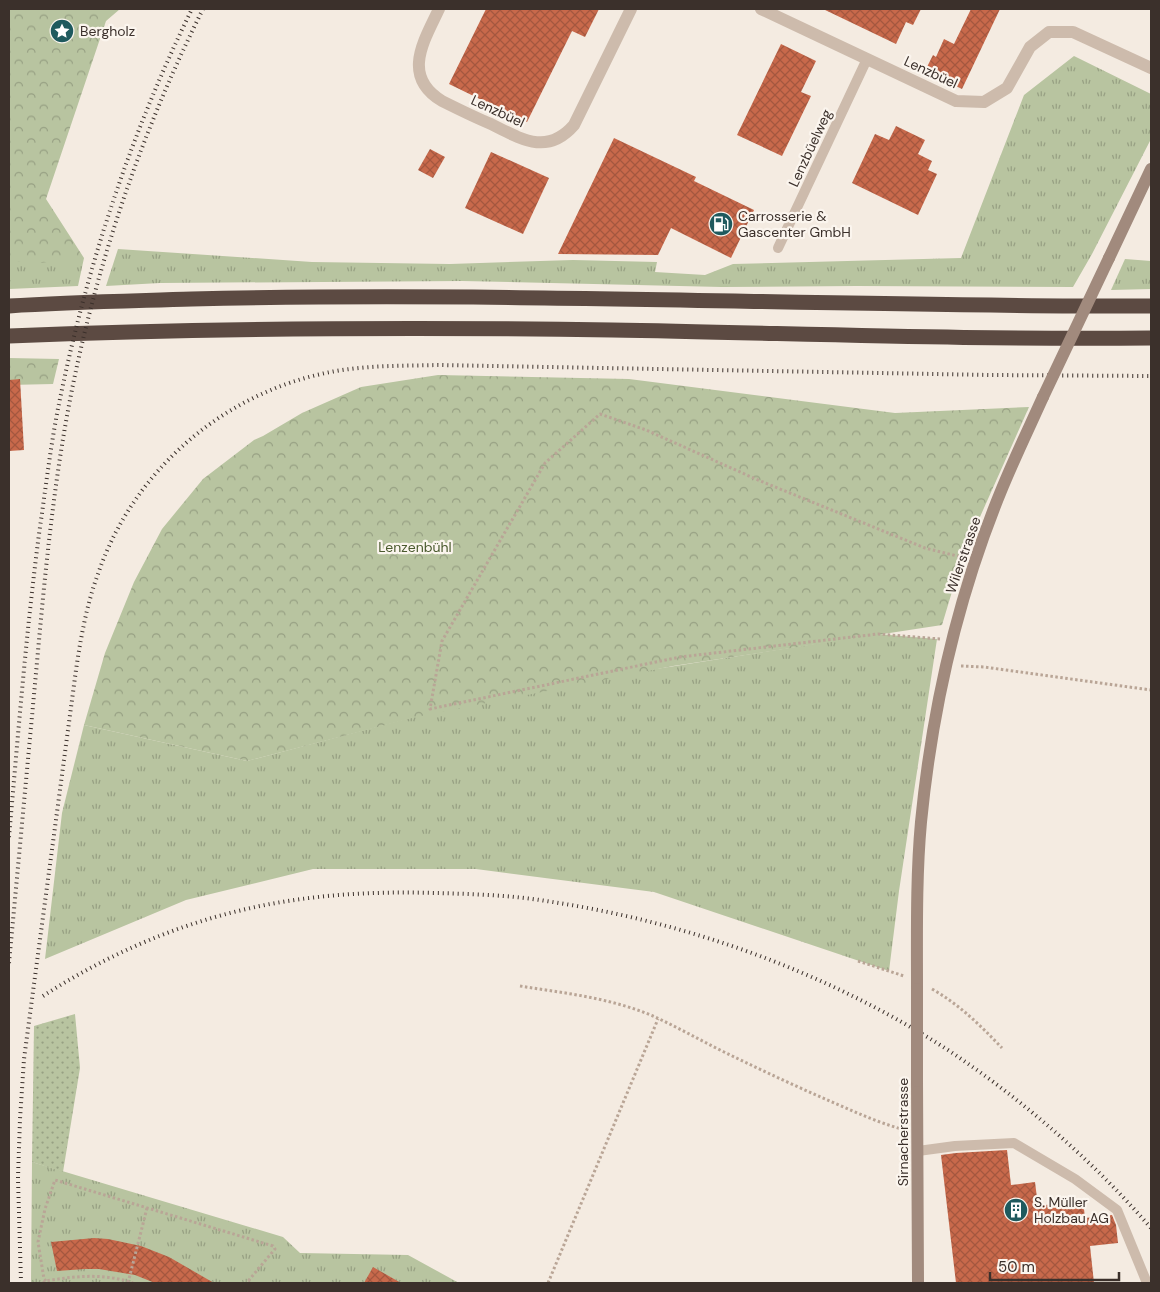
<svg xmlns="http://www.w3.org/2000/svg" width="1160" height="1292" font-family="'DM Sans',sans-serif">
<style>
.grass{fill:url(#grass-tufts)}
.forest{fill:url(#forest-crowns)}
.garden{fill:url(#garden-dots)}
.building{fill:url(#building-cross-hatch)}
.lines{fill:none;stroke-linecap:round;stroke-linejoin:round}
.path{stroke:#b9a596;stroke-width:3;stroke-dasharray:2.5 2.5;stroke-linecap:butt}
.service{stroke:#cdbbac;stroke-width:10}
.minor{stroke:#cdbbac;stroke-width:12}
.secondary{stroke:#a18a7d;stroke-width:12}
.motorway{stroke:#5c4a42;stroke-width:15}
.rail{stroke:#3b302b;stroke-width:4;stroke-dasharray:1 4;stroke-linecap:butt}
.secondary-bridge{stroke:#a18a7d;stroke-width:12}
.labels{text-anchor:middle;stroke-width:4.5;stroke-linejoin:round;paint-order:stroke}
.poi-label{font-size:14px;fill:#3b302b;stroke:#fbf5ee;text-anchor:start}
.street-label{font-size:14px;fill:#3b302b;stroke:#fbf5ee}
.park-label{font-size:14px;fill:#4a5a2e;stroke:#fbf5ee}
</style>
<defs>
<pattern id="grass-tufts" width="24" height="20" patternUnits="userSpaceOnUse" patternTransform="scale(1.25)"><rect width="24" height="20" fill="#b8c4a0"/><path d="M3 7l-1-3M5 7V3M7 7l1-3M15 17l-1-3M17 17v-4M19 17l1-3" fill="none" stroke="#97a083"/></pattern>
<pattern id="forest-crowns" width="20" height="18" patternUnits="userSpaceOnUse" patternTransform="scale(1.25)"><rect width="20" height="18" fill="#b8c4a0"/><path d="M2 6a3 3 0 1 1 6 0M12 15a3 3 0 1 1 6 0" fill="none" stroke="#97a083"/></pattern>
<pattern id="garden-dots" width="8" height="8" patternUnits="userSpaceOnUse" patternTransform="scale(1.25)"><rect width="8" height="8" fill="#b8c4a0"/><path d="M2 2h.1M6 6h.1" fill="none" stroke="#97a083" stroke-width="1.8" stroke-linecap="round"/></pattern>
<pattern id="building-cross-hatch" width="8" height="8" patternUnits="userSpaceOnUse" patternTransform="scale(1.25)"><rect width="8" height="8" fill="#c8694b"/><path d="M0 0l8 8M0 8l8-8" fill="none" stroke="#a4573f"/></pattern>
</defs>
<rect width="100%" height="100%" fill="#f4ebe1"/>
<g class="grass">
<path d="M1074,56L1151,94V139L1092,254L1073,287L856,286L722,287L462,281L160,283L106,286L118,249L312,262L450,264L573,260L657,262L655,272L705,275L733,264L961,258L1024,95Z"/>
<path d="M9,258H84L78,286L9,289Z"/>
<path d="M1125,259L1151,261V289L1111,290Z"/>
<path d="M878,634L937,639L899,891L889,971L654,892L476,869H313L186,900L45,959L62,813L84,725L247,761L504,693Z"/>
<path d="M32,1162L283,1237L300,1253L408,1255L459,1283H31Z"/>
</g>
<g class="forest">
<path d="M9,9H120L106,21L46,199L84,258L39,263L9,261Z"/>
<path d="M9,358L59,359L53,384L9,385Z"/>
<path d="M438,375L629,379L895,413L1029,407L963,555L942,625L673,666L416,717L247,761L84,725L105,653L134,582L162,529L203,479L254,440L263,436L302,413L361,387Z"/>
</g>
<path class="garden" d="M75,1014L80,1068L63,1172L32,1162L34,1026Z"/>
<g class="building">
<path d="M486,9H599L585,37L572,31L527,122L449,84Z"/>
<path d="M823,9H921L913,25L906,22L896,44Z"/>
<path d="M971,9H1000L962,89L925,71L933,55L936,57L944,39L954,44Z"/>
<path d="M781,44L816,61L801,92L811,96L782,156L737,135Z"/>
<path d="M896,126L925,140L918,154L932,161L928,170L937,174L918,215L852,183L875,134L889,140Z"/>
<path d="M614,138L696,177L694,181L754,210L731,258L671,228L658,255L558,254Z"/>
<path d="M430,149L445,157L433,178L418,170Z"/>
<path d="M491,152L549,178L523,234L465,208Z"/>
<path d="M20,379L24,450L9,451V380Z"/>
<path d="M1007,1150L1011,1185L1035,1182L1038,1206L1083,1200L1085,1218L1112,1215L1116,1225L1118,1243L1090,1246L1094,1283H956L941,1155L956,1153Z"/>
<path d="M94,1238L108,1239L141,1246L169,1257L214,1283H155L135,1275L99,1269H85L57,1271L51,1242Z"/>
<path d="M373,1267L401,1283H364Z"/>
</g>
<g class="lines">
<g class="path">
<path d="M940,639L878,634L680,657L430,709L442,641L545,463L600,414L646,430L758,480L925,548L961,557"/>
<path d="M961,666L984,667L1151,690"/>
<path d="M858,961L904,976"/>
<path d="M520,986C564,993 611,998 653,1016C677,1027 700,1040 724,1052C759,1069 795,1086 830,1101C855,1112 879,1123 905,1130"/>
<path d="M932,989C960,1005 980,1025 1002,1048"/>
<path d="M46,1281L44,1279L38,1242L45,1209L55,1180L273,1246L275,1249L249,1280L251,1281L249,1283"/>
<path d="M43,1283L46,1281C75,1276 104,1273 133,1283"/>
<path d="M128,1283L147,1208"/>
<path d="M548,1283L658,1019"/>
</g>
<g class="service">
<path d="M778,248L867,59"/>
<path d="M918,1151L955,1146L1014,1143L1075,1179L1117,1210L1147,1283"/>
</g>
<g class="minor">
<path d="M439,9C424,41 401,76 442,101C458,109 474,117 491,124C521,139 547,156 574,125L631,9"/>
<path d="M761,9L956,101L984,102L1007,88L1030,47L1049,32H1073L1151,68"/>
</g>
<g class="secondary">
<path d="M1109,258L1151,169"/>
<path d="M917,989C917,933 916,877 921,822C932,709 958,596 1001,491C1014,459 1029,428 1043,397"/>
<path d="M917,1081L918,1283"/>
</g>
<g class="motorway">
<path d="M9,306C70,302 131,301 192,299C512,291 832,307 1151,306"/>
<path d="M9,336C210,328 411,327 612,330C791,333 971,340 1151,338"/>
</g>
<g class="rail">
<path d="M9,837C18,736 26,634 39,534C46,487 51,440 61,394C89,260 132,131 192,9"/>
<path d="M9,963C18,867 27,770 36,673C45,574 54,474 75,375C102,248 145,125 203,9"/>
<path d="M43,996C102,958 166,929 234,912C301,895 367,891 436,893C472,894 510,895 546,901C688,922 827,972 948,1050C1023,1100 1092,1160 1151,1228"/>
<path d="M21,1283L18,1178L20,1119L24,1059L76,670C81,636 87,603 99,571C134,472 219,397 321,374C360,365 399,366 438,365L990,375L1151,376"/>
</g>
<g class="secondary-bridge">
<path d="M1043,397L1109,258"/>
<path d="M917,1081V989"/>
</g>
</g>
<defs>
<g id="sight-disc" transform="scale(1.25)"><circle r="9.5" fill="#1f5a5e" stroke="#fbf5ee"/><path d="M0-6L1.8-2.2L6-1.7L2.9 1.2L3.7 5.4L0 3.3L-3.7 5.4L-2.9 1.2L-6-1.7L-1.8-2.2Z" fill="#fff"/></g>
<g id="fuel-disc" transform="scale(1.25)"><circle r="9.5" fill="#1f5a5e" stroke="#fbf5ee"/><path d="M-5.5-6h7V0h2V4h1.3V-2.5L3-4.5l.8-.8L6-3V5H2.5V1h-1V6h-7ZM-4.2-4.7v3.2H.2V-4.7Z" fill="#fff"/></g>
<g id="building-disc" transform="scale(1.25)"><circle r="9.5" fill="#1f5a5e" stroke="#fbf5ee"/><path d="M-4-6H4V6H1V3H-1V6H-4ZM-2.5-4.3h1.7v1.8h-1.7ZM.8-4.3h1.7v1.8H.8ZM-2.5-1h1.7V.8h-1.7ZM.8-1h1.7V.8H.8Z" fill="#fff"/></g>
</defs>
<g fill-rule="evenodd">
<use href="#sight-disc" x="62" y="31"/>
<use href="#fuel-disc" x="721" y="224"/>
<use href="#building-disc" x="1016" y="1210"/>
</g>
<g class="labels">
<g class="poi-label">
<text x="80" y="36">Bergholz</text>
<text x="738" y="221">Carrosserie &amp;<tspan x="738" dy="16">Gascenter GmbH</tspan></text>
<text x="1034" y="1207">S. Müller<tspan x="1034" dy="16">Holzbau AG</tspan></text>
</g>
<g class="street-label">
<text transform="translate(931 72) rotate(25)" y="5">Lenzbüel</text>
<text transform="translate(498 111) rotate(25)" y="5">Lenzbüel</text>
<text transform="translate(810 148) rotate(-65)" y="5">Lenzbüelweg</text>
<text transform="translate(963 555) rotate(-71)" y="5">Wilerstrasse</text>
<text transform="translate(903 1132) rotate(-90)" y="5">Sirnacherstrasse</text>
</g>
<g class="park-label">
<text x="415" y="552">Lenzenbühl</text>
</g>
</g>
<rect width="1160" height="1292" fill="none" stroke="#3b302b" stroke-width="20"/>
<path d="M990 1272v8h129v-8" fill="none" stroke="#3b302b" stroke-width="2.5"/>
<text x="998" y="1272" font-size="15" fill="#3b302b" stroke="#fbf5ee" stroke-width="4" paint-order="stroke">50 m</text>
</svg>
